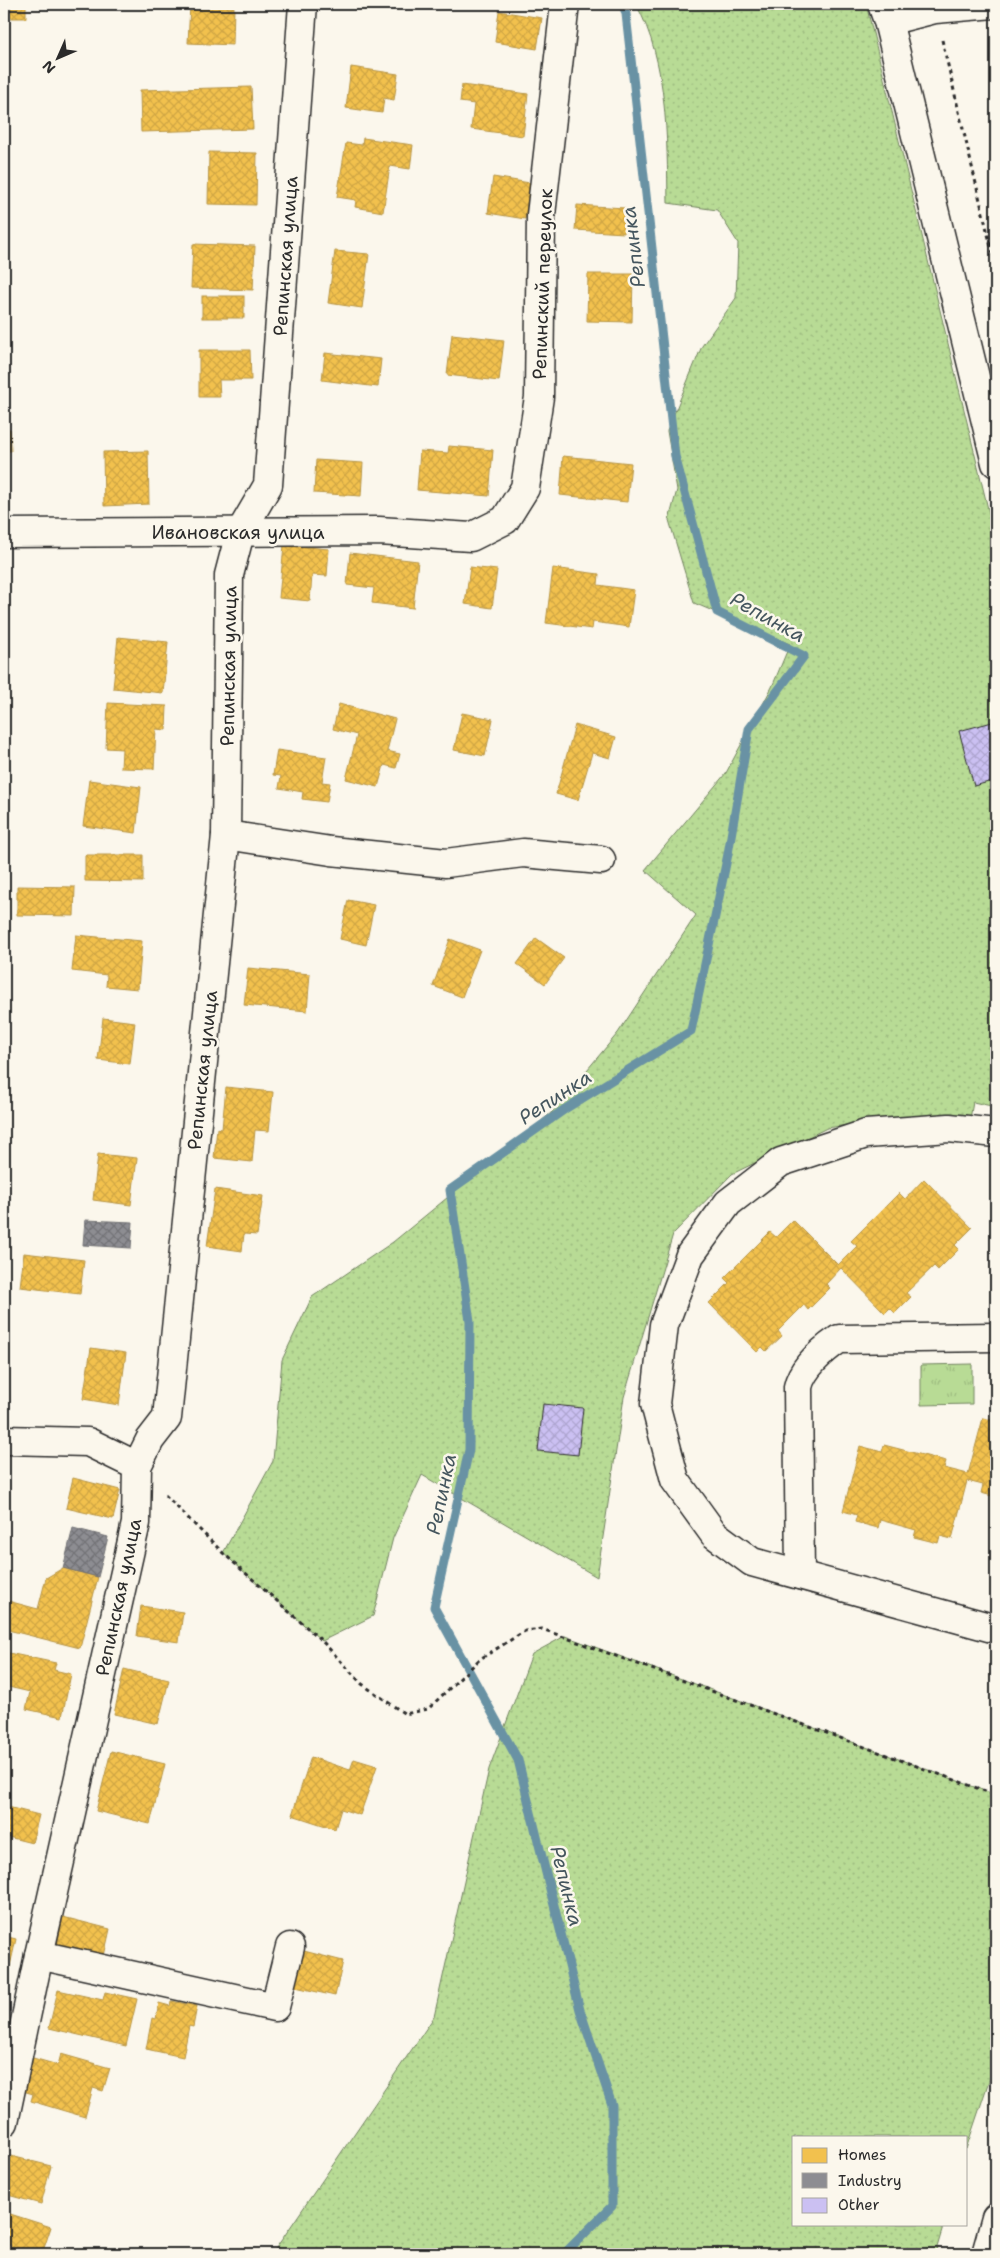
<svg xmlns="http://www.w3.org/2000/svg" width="1000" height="2258" font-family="'Shantell Sans',sans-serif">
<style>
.park{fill:url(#park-tufts);stroke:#728360}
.garden{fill:url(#garden-dots);stroke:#728360}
.homes{fill:url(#homes-cross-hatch);stroke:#b69444}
.industry{fill:url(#industry-cross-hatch);stroke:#707073}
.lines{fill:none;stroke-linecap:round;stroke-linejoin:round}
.stream{stroke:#6992a4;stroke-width:9}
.building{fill:url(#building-cross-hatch);stroke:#2b2b2b}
.minor-casing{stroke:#2b2b2b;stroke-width:31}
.path{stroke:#2b2b2b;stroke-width:3;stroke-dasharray:4 4;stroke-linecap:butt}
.minor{stroke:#fbf7ec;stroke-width:28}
.labels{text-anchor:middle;stroke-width:5;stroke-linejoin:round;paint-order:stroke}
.street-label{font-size:19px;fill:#2b2b2b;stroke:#fbf7ec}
.water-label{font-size:20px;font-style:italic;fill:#45565e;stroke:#fbf7ec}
</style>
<defs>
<pattern id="park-tufts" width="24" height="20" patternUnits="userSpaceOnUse" patternTransform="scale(1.25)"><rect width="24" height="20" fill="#b8db95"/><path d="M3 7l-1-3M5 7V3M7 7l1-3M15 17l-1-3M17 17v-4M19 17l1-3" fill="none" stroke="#9ebc81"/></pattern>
<pattern id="garden-dots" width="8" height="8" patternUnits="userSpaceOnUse" patternTransform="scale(1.25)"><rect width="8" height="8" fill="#b8db95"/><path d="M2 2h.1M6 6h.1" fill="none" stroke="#9ebc81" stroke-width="1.8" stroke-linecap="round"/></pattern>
<pattern id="homes-cross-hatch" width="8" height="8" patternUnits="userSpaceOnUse" patternTransform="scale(1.25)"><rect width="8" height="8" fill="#f2c14e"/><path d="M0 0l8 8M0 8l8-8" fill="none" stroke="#d0a644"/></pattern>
<pattern id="industry-cross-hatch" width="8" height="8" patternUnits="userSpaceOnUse" patternTransform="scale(1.25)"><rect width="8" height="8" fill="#8d8d92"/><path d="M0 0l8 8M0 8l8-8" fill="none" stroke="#737377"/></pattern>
<pattern id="building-cross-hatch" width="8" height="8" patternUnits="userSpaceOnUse" patternTransform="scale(1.25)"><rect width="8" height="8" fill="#cbc0f2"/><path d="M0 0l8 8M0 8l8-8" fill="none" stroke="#aea5d0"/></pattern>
</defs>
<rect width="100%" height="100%" fill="#fbf7ec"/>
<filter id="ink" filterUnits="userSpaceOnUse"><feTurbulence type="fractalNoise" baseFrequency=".02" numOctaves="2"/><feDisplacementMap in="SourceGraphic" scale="10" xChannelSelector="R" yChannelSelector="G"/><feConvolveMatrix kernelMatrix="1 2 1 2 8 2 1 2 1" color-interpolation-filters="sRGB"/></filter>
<g filter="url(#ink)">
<path class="park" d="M972,1364V1404L921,1405V1365Z"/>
<g class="garden">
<path d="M636,4H866L996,542V1107L973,1102L970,1119L900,1117L827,1128L732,1174L673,1234L624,1397L597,1577L422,1475L393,1538L373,1616L322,1641L223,1553L273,1461L282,1360L312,1297L393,1242L551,1113L618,1033L696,915L645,870L726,773L772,687L790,644L694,603L669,520L677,490L667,431L702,346L736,298L738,243L717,210L668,203C667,138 668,62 636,4Z"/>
<path d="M565,1636L996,1795V2060L966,2149V2137H794V2224H944L935,2254H272L434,2017L489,1769L532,1654Z"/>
</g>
<g class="homes">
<rect x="4" y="4" width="22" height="14"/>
<path d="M190,5L234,7L233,45L188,43Z"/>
<path d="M499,11L542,18L537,49L495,42Z"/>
<path d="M351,67L398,74L394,100L384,98L382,113L346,108Z"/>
<path d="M462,85L528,94L523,136L471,129L474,104L460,102Z"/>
<path d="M251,87L253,129L141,132L140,90Z"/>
<path d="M363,138L413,145L410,169L390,166L383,212L355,207L356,200L337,197L346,143L362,145Z"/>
<path d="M209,152L257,153L256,205L208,204Z"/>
<path d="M493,177L530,183L525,219L488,213Z"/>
<path d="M577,205L625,208L624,233L575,230Z"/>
<path d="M193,244L255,246L253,290L191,288Z"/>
<path d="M335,251L369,254L362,308L328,303Z"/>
<path d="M588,274H633L632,322L587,321Z"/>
<rect x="202" y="296" width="42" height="22"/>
<path d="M452,334L504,340L499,381L447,375Z"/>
<path d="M199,350H250L251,380H219L220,397H199Z"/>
<path d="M325,353L381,359L378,387L322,380Z"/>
<path d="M4,429H10L11,451H4Z"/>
<path d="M449,446L493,450L489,496L417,490L420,451L448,453Z"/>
<path d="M148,451L149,504L104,506L103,452Z"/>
<path d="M563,456L631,463L627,502L560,495Z"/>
<path d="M316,460L363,463L361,496L314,493Z"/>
<path d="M284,545L329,549L327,576L312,575L310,601L279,598Z"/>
<path d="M350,553L418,561L413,608L372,603L374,588L347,585Z"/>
<path d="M470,567L497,570L492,608L465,604Z"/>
<path d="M553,568L599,574L598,585L634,590L629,627L593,622L592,629L546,623Z"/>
<path d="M118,637L168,642L163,693L113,688Z"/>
<path d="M108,703L167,706L166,730L156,729L154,769L121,768L122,749L106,748Z"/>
<path d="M339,704L395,719L387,751L400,754L396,768L384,765L378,787L346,779L357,735L333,729Z"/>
<path d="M462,713L493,719L485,756L454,750Z"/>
<path d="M575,725L616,737L610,758L592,753L578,800L556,794Z"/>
<path d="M277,750L326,757L322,782L330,783L327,802L302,799L303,792L279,788L281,776L273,775Z"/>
<path d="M89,780L141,787L136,833L83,826Z"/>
<path d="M85,855H143V882L85,881Z"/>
<path d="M17,886L75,887L74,916L17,915Z"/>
<path d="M348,900L374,905L366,945L340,939Z"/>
<path d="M76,935L142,941L138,989L106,986L107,975L72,971Z"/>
<path d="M536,938L564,958L545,984L517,964Z"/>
<path d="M450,939L480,950L462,997L433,986Z"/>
<path d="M248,968L310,974L307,1011L244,1005Z"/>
<path d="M103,1018L135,1022L130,1064L98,1060Z"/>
<path d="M226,1087L273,1092L269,1131L255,1130L252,1162L214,1158L217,1128L222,1129Z"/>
<path d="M98,1154L137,1158L131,1205L93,1200Z"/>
<path d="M924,1179L972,1228L955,1245L959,1249L938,1270L934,1266L906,1293L911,1297L895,1313L890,1308L885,1313L841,1268L826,1284L830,1288L808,1310L804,1305L778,1331L782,1336L766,1351L762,1347L757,1352L709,1303L729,1283L724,1278L770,1232L776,1237L793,1220L838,1265L857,1246L851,1241L899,1193L905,1199Z"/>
<path d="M215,1189L263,1196L257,1235L244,1234L242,1251L207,1246Z"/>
<path d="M24,1253L84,1260L80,1294L20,1287Z"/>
<path d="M91,1348L126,1353L119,1405L83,1399Z"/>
<path d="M983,1418L996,1421V1497L981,1493L983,1485L967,1481L952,1539L940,1536L938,1543L914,1537L916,1530L880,1520L878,1528L855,1522L857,1515L843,1511L860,1446L882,1452L884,1445L946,1461L944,1468L968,1474Z"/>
<path d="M73,1478L120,1490L113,1519L66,1508Z"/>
<path d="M63,1568L98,1577L80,1648L4,1629V1619L8,1601L38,1609L46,1578Z"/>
<path d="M141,1606L183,1612L179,1642L137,1636Z"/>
<path d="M4,1652L56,1663L54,1670L71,1674L62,1717L26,1709L30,1692L4,1686Z"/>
<path d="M124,1669L169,1680L158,1724L114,1714Z"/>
<path d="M111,1751L165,1764L150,1824L96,1811Z"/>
<path d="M311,1757L350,1770L354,1759L377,1766L360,1815L341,1809L335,1829L292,1815Z"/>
<path d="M4,1806L39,1815L32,1843L8,1837L4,1853Z"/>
<path d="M63,1917L110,1929L104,1956L57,1945Z"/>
<path d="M4,1936L16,1939L8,1975L4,1974Z"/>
<path d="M300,1950L343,1961L335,1996L291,1986Z"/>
<path d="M58,1990L103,2000L105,1992L137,1999L126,2046L49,2028Z"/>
<path d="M171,2001L197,2006L193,2027L189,2026L183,2057L146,2049L152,2018L156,2019L159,2003L170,2006Z"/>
<path d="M61,2054L110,2068L103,2091L93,2088L85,2117L31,2101L33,2094L23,2091L33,2058L58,2065Z"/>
<path d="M11,2156L51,2166L41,2204L4,2194V2182Z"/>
<path d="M4,2212L51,2227L42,2254H8L11,2245L4,2242Z"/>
</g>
<g class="industry">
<path d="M85,1220L133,1222L131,1248L83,1245Z"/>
<path d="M73,1528L108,1537L98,1577L63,1568Z"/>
</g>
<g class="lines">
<path class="stream" d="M564,2254L612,2206V2105L580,2010L518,1760L434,1607L469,1450L470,1321L450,1190L565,1109L691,1031L728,854L749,729L804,656L717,612L675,456L626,14L623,4"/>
</g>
<g class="building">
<path d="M996,721V780L974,786L959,731Z"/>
<path d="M543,1404L583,1408L578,1455L538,1451Z"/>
</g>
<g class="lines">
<g class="minor-casing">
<g id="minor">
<path d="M882,4L888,21L996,463"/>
<path d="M888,21L935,9L994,4"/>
<path d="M4,533L379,531L471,537L505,520L525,488L539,397L541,215L565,4"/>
<path d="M226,835L331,851L446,863L523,853L601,860"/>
<path d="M996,1133L949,1128L866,1134L781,1162L728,1203L690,1255L664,1325L655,1404L675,1480L714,1534L752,1562L996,1629"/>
<path d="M4,1440L88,1442L137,1466"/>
<path d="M800,1575L798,1387C802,1368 823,1350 839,1339L996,1337"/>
<path d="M39,1955L275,2007L290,1947"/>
<path d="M4,2122L39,1955L136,1523L137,1466L150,1440L167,1418L226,835L229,575L240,533L268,485L303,4"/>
<path d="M986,2254L996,2218"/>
</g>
</g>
<g class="path">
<path d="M942,40L996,268"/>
<path d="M165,1495L223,1553L322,1641L362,1684L405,1714L428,1709L480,1659L525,1631L542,1629L996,1795"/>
</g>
<use href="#minor" class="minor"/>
</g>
</g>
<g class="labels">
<g class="street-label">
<text transform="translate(285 256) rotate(-86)" y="7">Репинская улица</text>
<text transform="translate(542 284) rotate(-88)" y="7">Репинский переулок</text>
<text x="238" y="539">Ивановская улица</text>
<text transform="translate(228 666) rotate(-89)" y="7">Репинская улица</text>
<text transform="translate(202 1070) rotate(-84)" y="7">Репинская улица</text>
<text transform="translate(118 1597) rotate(-78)" y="7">Репинская улица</text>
</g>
<g class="water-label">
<text transform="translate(633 247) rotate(-97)" y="7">Репинка</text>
<text transform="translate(768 617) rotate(29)" y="7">Репинка</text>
<text transform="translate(555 1097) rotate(-33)" y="7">Репинка</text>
<text transform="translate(441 1494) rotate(-78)" y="7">Репинка</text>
<text transform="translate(567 1886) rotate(76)" y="7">Репинка</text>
</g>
</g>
<rect width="1000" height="2258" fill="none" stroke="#fbf7ec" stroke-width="20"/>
<rect x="10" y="10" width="980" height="2238" fill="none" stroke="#2b2b2b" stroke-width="2" filter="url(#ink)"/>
<rect x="792" y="2136" width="175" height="90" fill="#fbf7ec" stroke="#a8a59f"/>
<rect x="802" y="2148" width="25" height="15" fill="#f2c14e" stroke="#a8a59f"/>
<text x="838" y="2160" font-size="15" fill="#2b2b2b">Homes</text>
<rect x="802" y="2173" width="25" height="15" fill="#8d8d92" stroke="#a8a59f"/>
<text x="838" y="2186" font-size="15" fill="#2b2b2b">Industry</text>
<rect x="802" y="2198" width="25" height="15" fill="#cbc0f2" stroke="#a8a59f"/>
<text x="838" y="2210" font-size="15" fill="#2b2b2b">Other</text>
<g transform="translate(58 58) rotate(225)" stroke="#fbf7ec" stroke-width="4" paint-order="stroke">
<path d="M0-4L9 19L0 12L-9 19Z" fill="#2b2b2b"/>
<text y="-8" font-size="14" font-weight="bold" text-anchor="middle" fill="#2b2b2b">N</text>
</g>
</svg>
